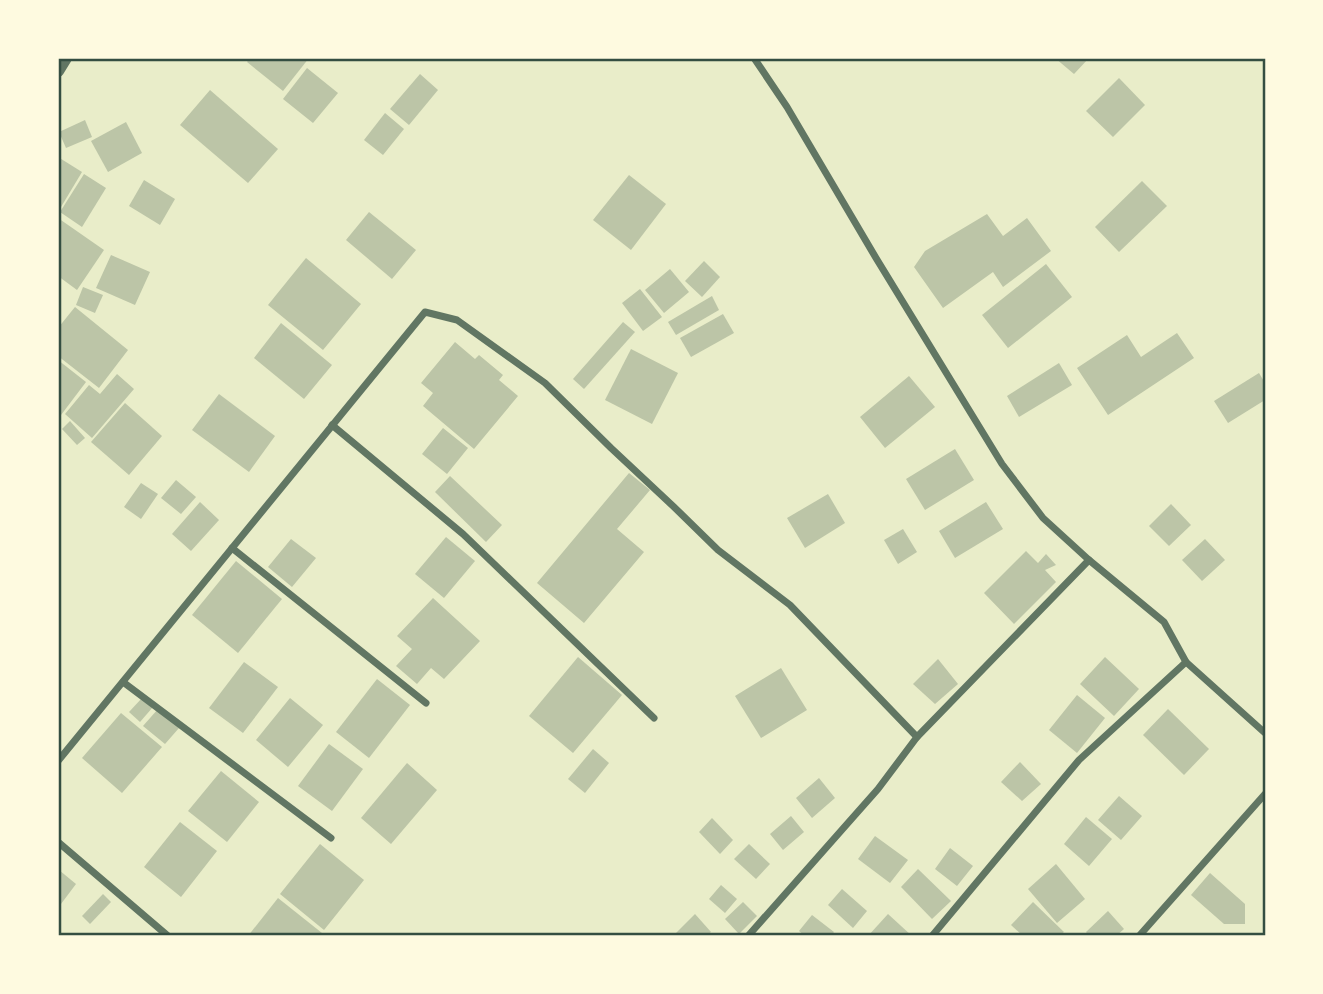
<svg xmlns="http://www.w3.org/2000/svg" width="1323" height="994" font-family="Signika,sans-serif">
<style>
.building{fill:#bcc5a7}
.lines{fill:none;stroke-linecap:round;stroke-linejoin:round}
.minor{stroke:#617663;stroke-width:7}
.tertiary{stroke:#617663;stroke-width:12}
.neatline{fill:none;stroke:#344e41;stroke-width:2.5}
</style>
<rect width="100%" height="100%" fill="#e9edc9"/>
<g class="building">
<path d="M250,58H309L283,91L247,62Z"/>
<path d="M1055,58H1089L1074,74Z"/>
<path d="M307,68L338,93L313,123L283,99Z"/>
<path d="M420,74L438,90L409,125L390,109Z"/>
<path d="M1119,78L1145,105L1113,137L1086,111Z"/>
<path d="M210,90L278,149L248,183L180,125Z"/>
<path d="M385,113L404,129L383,155L364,140Z"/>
<path d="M85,120L92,137L66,148L59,132Z"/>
<path d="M126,122L142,153L108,172L91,141Z"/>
<path d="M58,157L82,172L58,212Z"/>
<path d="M84,174L106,188L82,227L60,212Z"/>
<path d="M629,175L666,204L631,250L593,220Z"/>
<path d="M144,180L175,199L160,225L129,206Z"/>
<path d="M1142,181L1167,206L1119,252L1095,227Z"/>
<path d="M369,212L416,250L392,279L346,240Z"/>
<path d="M987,214L1003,236L1027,218L1051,251L1003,287L993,272L943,308L914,267L925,251Z"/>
<path d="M58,218L104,250L77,290L58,276Z"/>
<path d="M111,255L150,272L135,305L96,288Z"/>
<path d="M306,258L361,304L323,350L268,305Z"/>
<path d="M704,261L720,277L702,297L685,281Z"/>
<path d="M1046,264L1072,297L1008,348L982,315Z"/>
<path d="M670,269L689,292L664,313L645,290Z"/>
<path d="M83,287L103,295L95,313L76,305Z"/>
<path d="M640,289L662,317L643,331L622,303Z"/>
<path d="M712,296L719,310L676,335L668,322Z"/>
<path d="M75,307L128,350L99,388L58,356V328Z"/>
<path d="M723,314L734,333L691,357L680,338Z"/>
<path d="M623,322L635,332L584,389L573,379Z"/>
<path d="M281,323L332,365L304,399L254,358Z"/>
<path d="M1177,333L1194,358L1108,415L1077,368L1127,335L1141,357Z"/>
<path d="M455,342L475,359L479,355L503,375L499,380L518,396L474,449L423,406L433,393L421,383Z"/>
<path d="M631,349L678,373L652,424L605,400Z"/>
<path d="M58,360L86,382L58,419Z"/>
<path d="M1059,363L1072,385L1019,417L1007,396Z"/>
<path d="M1259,373L1265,383V400L1228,423L1214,401Z"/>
<path d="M117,374L134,389L92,438L65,414L89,385L100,394Z"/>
<path d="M909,376L935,407L885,448L860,417Z"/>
<path d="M219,394L275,436L249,472L192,430Z"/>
<path d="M125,403L162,436L129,475L91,442Z"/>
<path d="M70,421L85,438L77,445L62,429Z"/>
<path d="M443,428L468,448L447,474L422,454Z"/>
<path d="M955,449L974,480L925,510L906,479Z"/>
<path d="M629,473L650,490L617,529L644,552L584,623L537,583Z"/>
<path d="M450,476L502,525L486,542L435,492Z"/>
<path d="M176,480L196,497L181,514L161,498Z"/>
<path d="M141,483L158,494L141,519L124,507Z"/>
<path d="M828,494L845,523L805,548L787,518Z"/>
<path d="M200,502L219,520L191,551L172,534Z"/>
<path d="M986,502L1003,529L955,558L939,531Z"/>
<path d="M1171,504L1191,525L1169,546L1149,526Z"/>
<path d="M903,529L917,552L898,564L884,540Z"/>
<path d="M446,537L475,561L444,598L415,574Z"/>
<path d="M291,539L316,558L292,587L268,567Z"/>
<path d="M1205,539L1225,560L1202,581L1182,560Z"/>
<path d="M1026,551L1038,563L1046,554L1056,565L1045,570L1056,582L1014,624L984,593Z"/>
<path d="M236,561L282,599L238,653L192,615Z"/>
<path d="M433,598L480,641L444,679L431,668L417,684L396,666L412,649L397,636Z"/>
<path d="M578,657L622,695L573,753L529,716Z"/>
<path d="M1105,657L1139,689L1114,716L1080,684Z"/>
<path d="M938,659L958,684L935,704L913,684Z"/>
<path d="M244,662L278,687L243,733L209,708Z"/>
<path d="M781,668L807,710L761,738L735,696Z"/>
<path d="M377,679L410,705L369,758L336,732Z"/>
<path d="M1077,695L1105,718L1077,753L1049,730Z"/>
<path d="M142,698L153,707L140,722L129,712Z"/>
<path d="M290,698L323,725L288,767L256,740Z"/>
<path d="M158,709L179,728L165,744L143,726Z"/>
<path d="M1168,709L1209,749L1184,775L1143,735Z"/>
<path d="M121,713L162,747L122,793L82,758Z"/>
<path d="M329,744L363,769L332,811L298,786Z"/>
<path d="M593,749L609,763L585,793L568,779Z"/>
<path d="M1020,762L1041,784L1022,801L1001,782Z"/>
<path d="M407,763L437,790L391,844L361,818Z"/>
<path d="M221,771L259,802L227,842L188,811Z"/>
<path d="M819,778L835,798L812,818L796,798Z"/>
<path d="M1119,796L1142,816L1121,840L1098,820Z"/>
<path d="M791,816L804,832L783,850L770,834Z"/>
<path d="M1086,817L1112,839L1089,866L1064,844Z"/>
<path d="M712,818L733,840L720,854L699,832Z"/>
<path d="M180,822L217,851L181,897L144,867Z"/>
<path d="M875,836L908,860L890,883L858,859Z"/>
<path d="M320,844L364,880L324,930L280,894Z"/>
<path d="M749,844L770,864L756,879L734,859Z"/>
<path d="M950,848L973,866L957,886L935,869Z"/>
<path d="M1056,864L1085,899L1057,923L1028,889Z"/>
<path d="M918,869L951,901L932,919L901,887Z"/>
<path d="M59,870L76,884L58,908V872Z"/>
<path d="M1210,873L1245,904V924H1224L1191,895Z"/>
<path d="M721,885L737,899L725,913L709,899Z"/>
<path d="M842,889L867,911L853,928L828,905Z"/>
<path d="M103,894L111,902L90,924L82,916Z"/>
<path d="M278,898L322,933L320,936H248Z"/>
<path d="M743,902L757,916L739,934L725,919Z"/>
<path d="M1033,902L1064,932L1059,936H1023L1011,925Z"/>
<path d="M1108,911L1124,929L1116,936H1089L1086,932Z"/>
<path d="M695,914L711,932L706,936H679L676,933Z"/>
<path d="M888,914L912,936H868Z"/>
<path d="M812,915L834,932L831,936H805L799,931Z"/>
</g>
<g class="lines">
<g class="minor">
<path d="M754,58L787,107L876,258L1002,464L1043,518L1089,560L1164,622L1186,662L1265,733"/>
<path d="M332,425L463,534L654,718"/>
<path d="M232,548L426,703"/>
<path d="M123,682L331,838"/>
<path d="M58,761L425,312L457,320L545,383L611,448L674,507L718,550L790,605L917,737"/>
<path d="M58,842L168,936"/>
<path d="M748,936L878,789L917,737L1089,560"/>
<path d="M932,936L1079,760L1186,662"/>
<path d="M1139,936L1265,794"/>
</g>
<path class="tertiary" d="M58,71L66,58"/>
</g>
<rect width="1323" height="994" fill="none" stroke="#fefae0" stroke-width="119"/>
<rect x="60" y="60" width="1204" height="874" class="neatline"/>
</svg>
